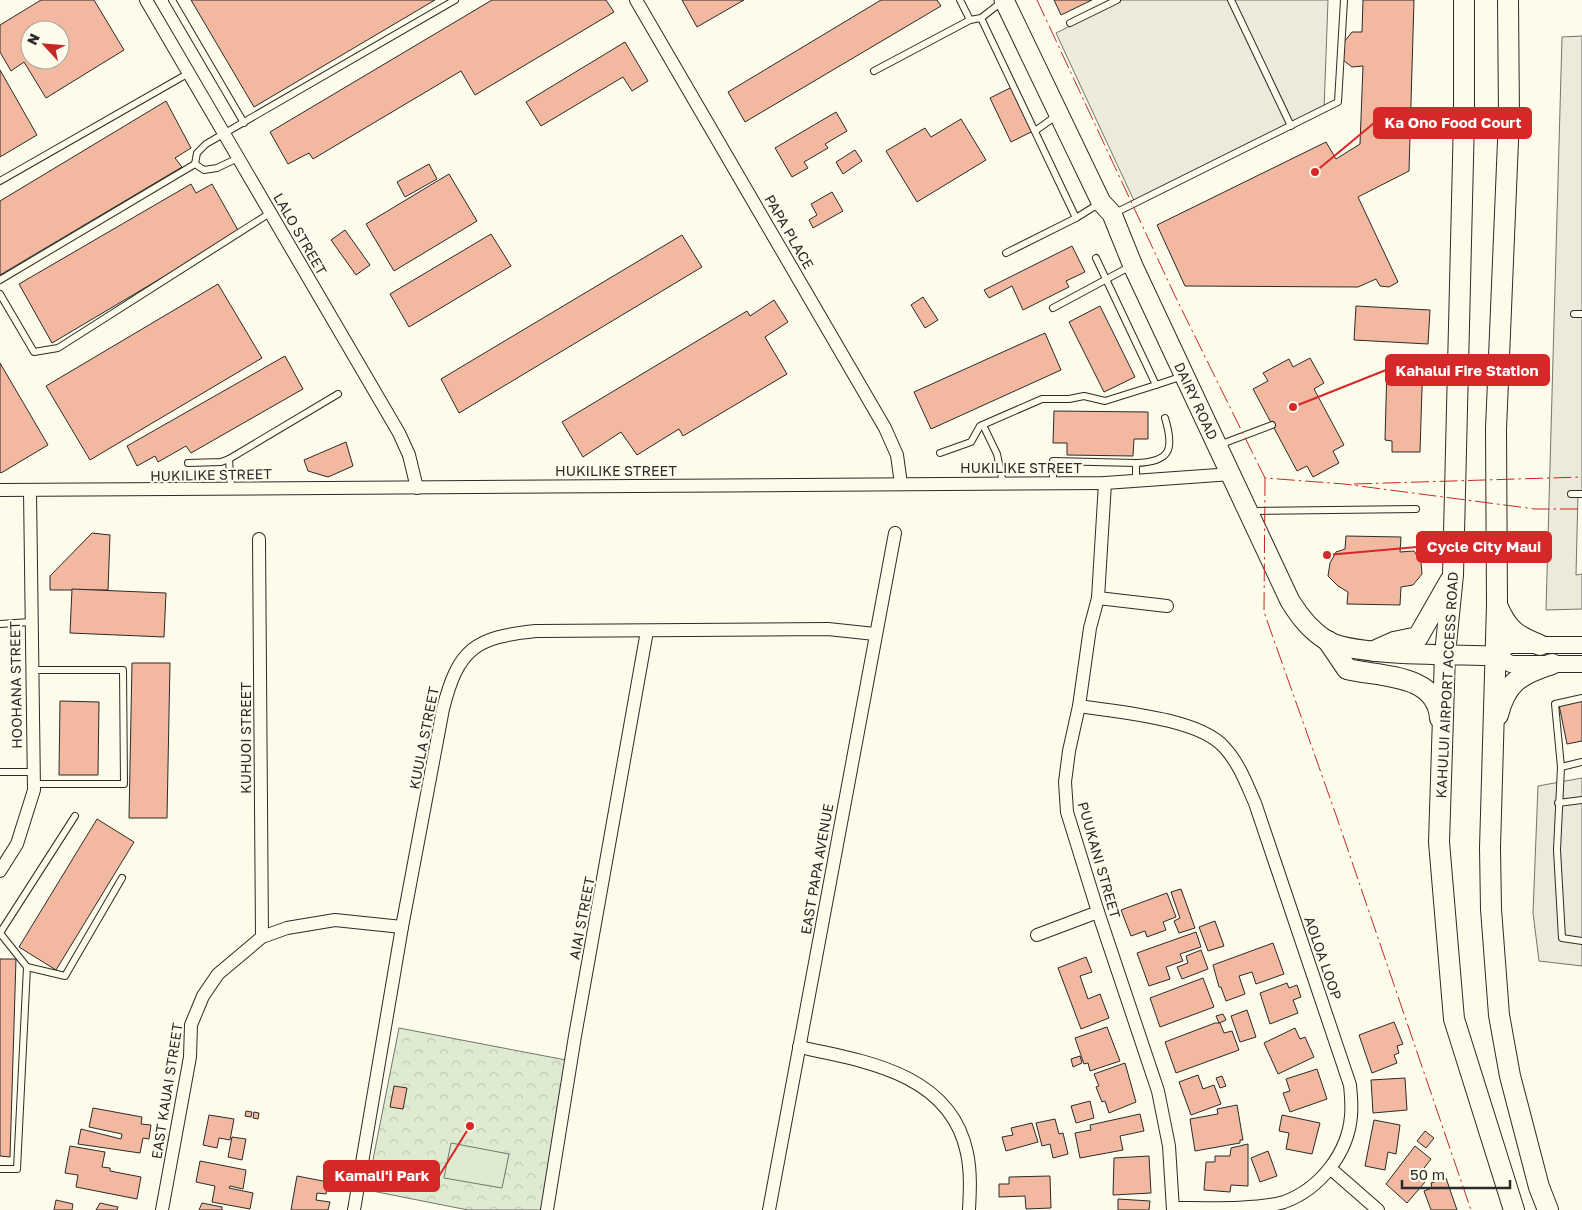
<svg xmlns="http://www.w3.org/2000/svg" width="1582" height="1210" font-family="'Golos Text',sans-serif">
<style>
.forest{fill:url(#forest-crowns);stroke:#74746e}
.pitch{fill:#deebd1;stroke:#74746e}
.parking{fill:#eceadb;stroke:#74746e}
.building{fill:#f2b8a0;stroke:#2b2b2b;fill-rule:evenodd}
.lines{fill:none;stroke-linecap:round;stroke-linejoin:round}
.service-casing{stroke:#2b2b2b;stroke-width:8}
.minor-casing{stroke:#2b2b2b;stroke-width:14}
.tertiary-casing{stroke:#2b2b2b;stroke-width:18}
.secondary-casing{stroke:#2b2b2b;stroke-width:21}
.primary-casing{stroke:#2b2b2b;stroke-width:22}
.service{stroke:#fdfbea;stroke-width:6}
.minor{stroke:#fdfbea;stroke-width:12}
.tertiary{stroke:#fdfbea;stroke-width:16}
.secondary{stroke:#fdfbea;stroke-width:19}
.primary{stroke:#fdfbea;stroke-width:20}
.power{stroke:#c62828;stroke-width:1;stroke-dasharray:18 4 2.5 4;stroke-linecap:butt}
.labels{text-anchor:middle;stroke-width:4;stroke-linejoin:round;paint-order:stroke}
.street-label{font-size:14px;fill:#2b2b2b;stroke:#fdfbea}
.leader{fill:none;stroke:#d62828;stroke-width:2}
.callout-dot{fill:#d62828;stroke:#fdfbea;stroke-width:2}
.callout{fill:#d62828;stroke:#d62828;stroke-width:2}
.callout-label{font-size:15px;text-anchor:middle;font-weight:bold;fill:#fff}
</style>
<defs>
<pattern id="forest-crowns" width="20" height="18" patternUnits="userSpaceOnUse" patternTransform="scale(1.25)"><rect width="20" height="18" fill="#deebd1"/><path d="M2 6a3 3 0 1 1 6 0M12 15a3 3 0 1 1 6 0" fill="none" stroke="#bfcab4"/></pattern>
</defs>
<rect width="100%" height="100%" fill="#fdfbea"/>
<path class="forest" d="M399,1028L571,1061L547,1210H468L367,1190Z"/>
<path class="pitch" d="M451,1143L509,1154L502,1188L444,1178Z"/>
<g class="parking">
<path d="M1122,0H1328L1324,110L1136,205L1056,33Z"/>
<path d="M1582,36V492L1578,493L1576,575L1582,574V609L1546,610L1562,37Z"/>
<path d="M1582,778V966L1539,961L1533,913L1538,786Z"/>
</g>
<g class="building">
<path d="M41,0H94L124,50L46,98L24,62L11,71L0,52V25ZM30,30H60V60H30Z"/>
<path d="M191,0H435L254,107Z"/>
<path d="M492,0H606L614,12L475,95L461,71L313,159L309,153L288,164L270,132Z"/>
<path d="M682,0H744L697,27Z"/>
<path d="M881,0H937L941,6L745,122L728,92Z"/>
<path d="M1054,0H1092L1061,15Z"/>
<path d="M1363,0H1414L1409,171L1358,197L1398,282L1389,287L1380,286L1376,279L1358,287L1185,286L1157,225L1326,142L1336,159L1360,144L1363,66L1352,67L1343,60L1344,42L1352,32H1362Z"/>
<path d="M625,42L648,81L632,91L623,77L541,126L526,102Z"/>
<path d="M0,70L37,135L0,157Z"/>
<path d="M1012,87L1033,131L1011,142L990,98Z"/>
<path d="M166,101L191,148L175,158L182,167L0,275V201Z"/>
<path d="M836,112L847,131L825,144L828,148L804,162L808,168L792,177L775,148Z"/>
<path d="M961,119L986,160L917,202L886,151L925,128L931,137Z"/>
<path d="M855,150L862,161L843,174L836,162Z"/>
<path d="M429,164L437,179L405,197L397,182Z"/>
<path d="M449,174L477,221L394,271L366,224Z"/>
<path d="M191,184L196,193L212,184L239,232L52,343L19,284Z"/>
<path d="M832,192L843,211L813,228L809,220L817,215L811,204Z"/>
<path d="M345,230L370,265L356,275L331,240Z"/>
<path d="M491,234L511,266L409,327L390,294Z"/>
<path d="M682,235L702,267L459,413L441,379Z"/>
<path d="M1072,246L1085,272L1066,281L1069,287L1023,310L1012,286L989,298L984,290Z"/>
<path d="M218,284L262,358L90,460L46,386Z"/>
<path d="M923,297L938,320L925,328L911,305Z"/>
<path d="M774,300L788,322L765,337L787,374L683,436L679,429L637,455L621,432L583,457L562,422L747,311L750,316Z"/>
<path d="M1100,306L1135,377L1104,392L1069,322Z"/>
<path d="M1356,306L1430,310L1428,344L1354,340Z"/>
<path d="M1045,333L1061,370L931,429L914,392Z"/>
<path d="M285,356L303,389L191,453L186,446L158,462L155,456L137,466L127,446Z"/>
<path d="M1395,356L1423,357L1420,452H1392V441L1385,440L1387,366L1395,367Z"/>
<path d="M1310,358L1324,383L1314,389L1344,445L1333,451L1339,463L1313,477L1307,466L1297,471L1253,389L1268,381L1263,373L1289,359L1293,367Z"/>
<path d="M0,363L48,445L1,473L0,472Z"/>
<path d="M1054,411L1148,412V439H1134L1133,456L1067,455V443H1053Z"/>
<path d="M346,442L353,466L328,477L308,471L304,460Z"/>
<path d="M92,533L110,535L108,590H50V576Z"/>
<path d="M1346,536L1401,537L1400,552L1414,551L1421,562L1422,574L1413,585L1401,587L1400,605L1347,604L1348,592L1338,586L1328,576L1330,563L1336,552L1345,549Z"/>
<path d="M72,589L166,593L164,637L70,633Z"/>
<path d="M132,663H170L167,818H129Z"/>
<path d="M1582,700V741L1567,744L1559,705Z"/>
<path d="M60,701L99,702L98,775H59Z"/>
<path d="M97,819L134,842L56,970L19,947Z"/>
<path d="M1181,889L1195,928L1179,933L1174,921L1180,918L1171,892Z"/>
<path d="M1167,893L1176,917L1163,922L1166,930L1147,937L1145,931L1131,936L1121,910Z"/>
<path d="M1215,921L1224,946L1208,951L1199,927Z"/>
<path d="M1196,932L1201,947L1180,954L1183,961L1166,967L1170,979L1149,986L1137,953Z"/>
<path d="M1273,943L1284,974L1256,984L1252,972L1239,976L1245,994L1226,1001L1221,987H1219L1213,965Z"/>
<path d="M1201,950L1208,969L1182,979L1177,967L1188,963L1186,956Z"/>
<path d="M1086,957L1092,972L1080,976L1088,999L1100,994L1109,1018L1081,1029L1058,968Z"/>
<path d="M0,959H16L10,1157L0,1156Z"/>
<path d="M1203,978L1214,1007L1160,1027L1150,998Z"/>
<path d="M1287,983L1289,988L1297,985L1301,997L1293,1000L1298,1013L1270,1024L1260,993Z"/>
<path d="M1247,1010L1256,1037L1240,1042L1231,1016Z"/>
<path d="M1223,1014L1226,1020L1219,1023L1216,1016Z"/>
<path d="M1394,1022L1403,1044L1397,1046L1399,1053L1394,1055L1397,1063L1372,1073L1359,1035Z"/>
<path d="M1215,1023H1220L1224,1033L1232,1031L1239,1050L1176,1073L1165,1042Z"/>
<path d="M1107,1027L1120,1061L1090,1071L1088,1063L1084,1064L1075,1038Z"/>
<path d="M1295,1028L1300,1039L1305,1037L1314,1057L1278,1074L1264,1043Z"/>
<path d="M1080,1056L1082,1063L1073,1067L1071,1059Z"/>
<path d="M1125,1063L1136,1102L1109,1113L1105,1101L1102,1102L1096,1087L1099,1086L1094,1074Z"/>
<path d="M1317,1069L1327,1099L1290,1112L1283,1093L1290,1091L1286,1079Z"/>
<path d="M1198,1075L1203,1089L1214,1085L1221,1104L1191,1115L1179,1082Z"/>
<path d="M1222,1076L1226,1086L1220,1088L1216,1078Z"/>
<path d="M1405,1078L1407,1110L1373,1113L1371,1080Z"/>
<path d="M394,1086L407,1088L403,1109L390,1107Z"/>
<path d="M1090,1101L1094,1118L1076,1123L1071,1106Z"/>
<path d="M1237,1105L1243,1140H1240V1143L1195,1151L1190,1119L1218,1114L1217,1109Z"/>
<path d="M93,1108L142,1117L141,1124L151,1125L149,1139L143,1138L140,1153L78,1144L81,1129L121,1139L122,1134L89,1127Z"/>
<path d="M246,1111L252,1112L251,1117L245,1116Z"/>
<path d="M254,1112L259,1113L258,1119L253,1118Z"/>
<path d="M1140,1114L1144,1131L1120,1136L1123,1150L1080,1158L1075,1133L1091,1130L1090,1125Z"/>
<path d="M209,1115L234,1119L230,1140L219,1138L217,1148L203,1145Z"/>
<path d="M1282,1115L1320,1123L1312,1154L1286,1149L1289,1133L1279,1131Z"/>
<path d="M1055,1119L1059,1134L1063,1133L1068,1154L1053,1158L1050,1144L1042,1146L1036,1123Z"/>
<path d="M1374,1120L1400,1125L1396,1154L1388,1152L1385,1170L1365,1166Z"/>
<path d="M1032,1123L1038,1142L1006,1151L1002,1137L1013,1135L1011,1128Z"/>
<path d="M1425,1131L1434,1138L1426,1148L1417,1141Z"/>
<path d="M232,1137L246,1139L242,1160L228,1157Z"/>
<path d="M1248,1144V1186L1231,1185L1230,1192L1204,1190L1206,1162H1215V1156H1230L1231,1148Z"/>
<path d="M70,1146L105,1152L102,1167L110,1168V1171L141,1177L137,1199L76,1187L78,1175L65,1173Z"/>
<path d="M1415,1146L1431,1159L1418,1176L1425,1182L1407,1203L1386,1184Z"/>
<path d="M1268,1151L1277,1176L1260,1182L1251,1158Z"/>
<path d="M1149,1156L1151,1193L1113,1195L1114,1158Z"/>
<path d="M200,1161L246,1170L243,1189L230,1186L229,1188L253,1193L250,1209L212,1202L215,1186L196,1182Z"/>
<path d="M297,1176L328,1182L326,1194L317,1193L316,1200L330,1202L328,1210H291Z"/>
<path d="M1050,1176L1051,1208L1026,1209L1025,1196L999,1197V1184H1009V1177Z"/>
<path d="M1446,1178L1457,1210H1431L1424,1191L1432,1188L1431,1183Z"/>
<path d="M1118,1199L1150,1201L1149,1210H1118Z"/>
<path d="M56,1200L73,1204L72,1210H54Z"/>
<path d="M100,1203L118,1207L117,1210H96Z"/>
<path d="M202,1203L222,1207V1210H199Z"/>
</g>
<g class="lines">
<g class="service-casing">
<g id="service">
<path d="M172,0L244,123"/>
<path d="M960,0L970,20"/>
<path d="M1231,0L1291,126"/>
<path d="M981,18L1076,218L1100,203"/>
<path d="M1070,23L1117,0"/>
<path d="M874,71L970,20L981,18L1003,1"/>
<path d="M1035,131L1056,116"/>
<path d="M238,158L217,168L204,170L195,164L197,153L206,144L455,0"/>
<path d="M0,181L189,73"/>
<path d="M1113,214L1338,102L1344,0"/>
<path d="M1006,253L1076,218"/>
<path d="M0,280L195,164"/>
<path d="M0,294L34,352L58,348L270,213"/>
<path d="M1053,308L1131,266"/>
<path d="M1574,314H1582"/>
<path d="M1156,385L1183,376"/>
<path d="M983,425L997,454L1003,483"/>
<path d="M1219,445L1272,425"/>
<path d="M940,453L971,442L980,426L1042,399H1069L1084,396L1105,401L1156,385L1096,258"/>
<path d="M188,463L221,462L229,459"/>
<path d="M1136,463C1172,462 1174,448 1165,418"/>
<path d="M1053,483V461L1136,463V479"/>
<path d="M231,489L229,459L338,394"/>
<path d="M1571,494H1582"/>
<path d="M1250,511L1416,509"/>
<path d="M0,624L30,622"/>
<path d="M32,670H123L124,784H33"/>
<path d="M1582,698L1555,704L1561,767L1557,850L1562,938L1582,941"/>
<path d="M1561,767L1582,762"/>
<path d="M0,772H33"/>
<path d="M1558,803L1582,800"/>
<path d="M0,933L27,967L17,1169H0"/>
<path d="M0,933L75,816"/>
<path d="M27,967L65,976L122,878"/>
</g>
</g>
<g class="minor-casing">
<g id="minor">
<path d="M146,0L399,433L409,455L417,488"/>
<path d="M636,0L885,428L897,455L901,484"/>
<path d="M1105,483L1098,598L1090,628L1079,706L1069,751L1065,782L1067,812L1098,912L1158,1091L1169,1146L1173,1210"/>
<path d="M0,490L1105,483L1232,474"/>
<path d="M259,539L262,937"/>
<path d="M1098,598L1167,606"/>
<path d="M1079,706C1117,712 1198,718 1224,747C1239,763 1246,783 1255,803L1350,1085C1351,1095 1352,1106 1351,1116C1348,1153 1320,1189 1284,1202C1257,1210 1204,1208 1174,1208"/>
<path d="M0,871L17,844L34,790L30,491"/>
<path d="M1037,935L1098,912"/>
<path d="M799,1047C866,1061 951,1074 967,1153C971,1172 970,1191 969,1210"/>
<path d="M1331,1169L1378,1210"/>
<path d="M162,1210L190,1057L191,1025L203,996L218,974L262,937L287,928L335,920L402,927"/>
<path d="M354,1210L402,927L443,709C458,649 475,637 536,631L828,629L875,634"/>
<path d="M547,1210L575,1036L647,631"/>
<path d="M769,1210L895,533"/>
</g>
</g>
<g class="tertiary-casing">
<path id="tertiary" d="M1582,645H1509L1495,656L1511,664H1582"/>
</g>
<g class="secondary-casing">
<path id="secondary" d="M1004,0L1101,202L1112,214L1133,266L1290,601C1300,617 1310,630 1326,640C1353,657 1459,654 1495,656"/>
</g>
<g class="primary-casing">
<g id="primary">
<path d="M1464,0V118L1453,575L1445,654L1439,842L1454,1019L1514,1210"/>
<path d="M1508,0L1509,117L1496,429L1497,605L1490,848L1491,909L1499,1015L1510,1076L1539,1187L1548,1210"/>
<path d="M1497,605C1507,629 1516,636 1540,645"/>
<path d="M1328,641L1347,669C1379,677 1437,673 1440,718"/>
<path d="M1374,651L1394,642L1418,637L1450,581"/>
<path d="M1498,715C1506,682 1521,674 1552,664"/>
</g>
</g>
<use href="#service" class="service"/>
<use href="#minor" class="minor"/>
<use href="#tertiary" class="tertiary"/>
<use href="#secondary" class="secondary"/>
<use href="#primary" class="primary"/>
<g class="power">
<path d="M1037,0L1176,298L1265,478L1344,484L1535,509H1582"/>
<path d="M1265,478L1264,612L1336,815L1471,1210"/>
<path d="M1354,484L1582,477"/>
</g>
</g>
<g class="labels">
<g class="street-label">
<text transform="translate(789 232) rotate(60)" y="5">PAPA PLACE</text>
<text transform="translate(300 234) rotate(60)" y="5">LALO STREET</text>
<text transform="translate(1196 401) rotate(65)" y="5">DAIRY ROAD</text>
<text x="1021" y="473">HUKILIKE STREET</text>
<text x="616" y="476">HUKILIKE STREET</text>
<text transform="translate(211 475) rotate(-1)" y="5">HUKILIKE STREET</text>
<text transform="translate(16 685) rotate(-91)" y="5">HOOHANA STREET</text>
<text transform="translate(1447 685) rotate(-87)" y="5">KAHULUI AIRPORT ACCESS ROAD</text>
<text transform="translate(246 738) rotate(-90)" y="5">KUHUOI STREET</text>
<text transform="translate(424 738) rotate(-79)" y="5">KUULA STREET</text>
<text transform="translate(1099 860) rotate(74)" y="5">PUUKANI STREET</text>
<text transform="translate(817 869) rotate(-80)" y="5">EAST PAPA AVENUE</text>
<text transform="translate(582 918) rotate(-79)" y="5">AIAI STREET</text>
<text transform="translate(1323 958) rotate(71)" y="5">AOLOA LOOP</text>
<text transform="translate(167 1091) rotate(-81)" y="5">EAST KAUAI STREET</text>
</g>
</g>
<path class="leader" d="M1315 172L1374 123M1293 407L1386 370M1327 555L1417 547M470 1126L439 1176"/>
<g class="callout-dot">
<circle cx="1315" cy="172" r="5"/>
<circle cx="1293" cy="407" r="5"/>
<circle cx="1327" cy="555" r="5"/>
<circle cx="470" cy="1126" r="5"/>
</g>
<g class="callout">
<rect x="1374" y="108" width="157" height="30" rx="5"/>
<rect x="1386" y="355" width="163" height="30" rx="5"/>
<rect x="1417" y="532" width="134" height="30" rx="5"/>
<rect x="324" y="1161" width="115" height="30" rx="5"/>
</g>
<g class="callout-label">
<text x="1453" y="128">Ka Ono Food Court</text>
<text x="1467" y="376">Kahalui Fire Station</text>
<text x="1484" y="552">Cycle City Maui</text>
<text x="382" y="1181">Kamali'i Park</text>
</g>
<g transform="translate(45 45) rotate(296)"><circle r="24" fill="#fdfbea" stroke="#a9a89e"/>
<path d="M0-4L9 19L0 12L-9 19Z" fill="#c62828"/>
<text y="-8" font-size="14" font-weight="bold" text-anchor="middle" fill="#2b2b2b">N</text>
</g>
<path d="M1402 1180v8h108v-8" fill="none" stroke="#2b2b2b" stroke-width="2.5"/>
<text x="1410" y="1180" font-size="15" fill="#2b2b2b" stroke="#fdfbea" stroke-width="4" paint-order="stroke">50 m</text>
</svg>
